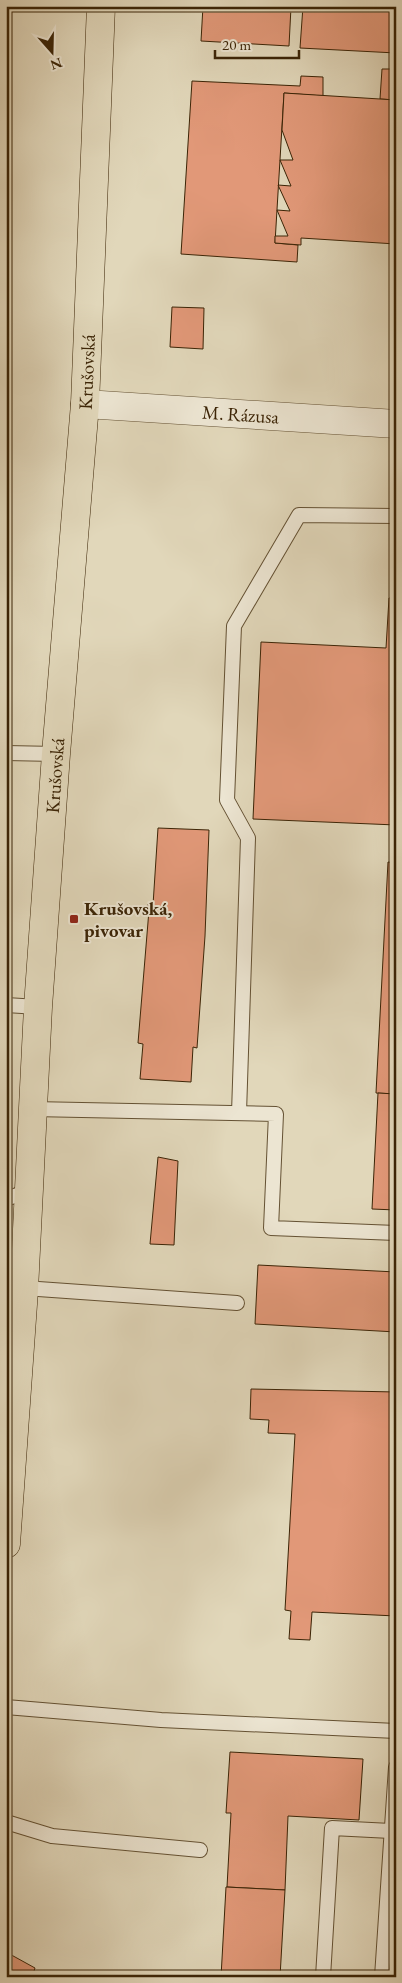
<svg xmlns="http://www.w3.org/2000/svg" width="402" height="1983" font-family="'EB Garamond',serif">
<style>
.building{fill:#e19878;stroke:#3b2406}
.lines{fill:none;stroke-linecap:round;stroke-linejoin:round}
.service-casing{stroke:#645133;stroke-width:16}
.minor-casing{stroke:#645133;stroke-width:29}
.primary-casing{stroke:#3b2406;stroke-width:29}
.service{stroke:#ece5d2;stroke-width:14}
.minor{stroke:#ece5d2;stroke-width:28}
.primary{stroke:#e1d7ba;stroke-width:28}
.poi-dot{fill:#8f2418;stroke:#ece5d2;stroke-width:2}
.labels{text-anchor:middle;stroke-width:4;stroke-linejoin:round;paint-order:stroke}
.street-label{font-size:19px;fill:#3b2406;stroke:#ece5d2}
.poi-label{font-size:19px;font-weight:bold;fill:#3b2406;stroke:#ece5d2;text-anchor:start}
</style>
<rect width="100%" height="100%" fill="#e1d7ba"/>
<filter id="stains"><feTurbulence type="fractalNoise" baseFrequency=".004" numOctaves="4"/><feColorMatrix values="0 0 0 0 .2 0 0 0 0 .09 0 0 0 0 .02 0 0 0 .5 -.17"/></filter>
<radialGradient id="worn" r=".72"><stop offset=".6" stop-color="#630" stop-opacity="0"/><stop offset="1" stop-color="#630" stop-opacity=".3"/></radialGradient>
<g class="building">
<path d="M203,6L291,7L289,46L201,41Z"/>
<path d="M303,6H396V53L300,48Z"/>
<path d="M382,69H396V100L380,99Z"/>
<path d="M301,76L323,77V96L284,93L275,243L298,245L297,262L181,254L192,81L300,86Z"/>
<path d="M284,93L396,100V244L301,238V245L275,243V236H288L277,210L290,211L278,185L291,186L280,160H293L282,130Z"/>
<path d="M172,307L204,308L203,349L170,347Z"/>
<path d="M389,598H396V825L253,819L261,642L386,648Z"/>
<path d="M158,828L209,830L205,936L197,1048L193,1047L191,1082L140,1079L143,1044L138,1043L149,910L147,905H153Z"/>
<path d="M388,862L396,863V1094L376,1093Z"/>
<path d="M378,1093L396,1094V1210L372,1209Z"/>
<path d="M158,1157L178,1161L174,1245L150,1244Z"/>
<path d="M258,1265L396,1272V1332L255,1324Z"/>
<path d="M251,1389L396,1392V1616L312,1612L310,1640L289,1639L291,1611L285,1610L295,1434L268,1433L269,1420L250,1419Z"/>
<path d="M230,1752L363,1759L359,1820L288,1816L285,1890L227,1887L231,1813H226Z"/>
<path d="M226,1887L285,1890L280,1977H221Z"/>
<path d="M6,1952L35,1968L32,1977H6Z"/>
</g>
<g class="lines">
<g class="service-casing">
<g id="service">
<path d="M6,753L56,754"/>
<path d="M6,1005L38,1007"/>
<path d="M32,1109L276,1114L271,1228L396,1233"/>
<path d="M239,1113L248,838L227,800L234,626L299,515L396,516"/>
<path d="M6,1199L28,1191"/>
<path d="M24,1288L237,1303"/>
<path d="M6,1707L161,1720L396,1731"/>
<path d="M6,1822L52,1836L200,1850"/>
<path d="M323,1977L332,1828L391,1831"/>
<path d="M382,1977L396,1767"/>
</g>
</g>
<g class="minor-casing">
<g id="minor">
<path id="s1" d="M85,404L396,424"/>
</g>
</g>
<g class="primary-casing">
<g id="primary">
<path id="s2" d="M6,1544L24,1290L38,1007L56,754L85,404L101,6"/>
</g>
</g>
<use href="#service" class="service"/>
<use href="#minor" class="minor"/>
<use href="#primary" class="primary"/>
</g>
<rect class="poi-dot" x="69" y="914" width="10" height="10" rx="2.5"/>
<g class="labels">
<g class="street-label">
<text dy="7" stroke="none"><textPath href="#s2" startOffset="1175">Krušovská</textPath></text>
<text dy="7" stroke="none"><textPath href="#s1" startOffset="156">M. Rázusa</textPath></text>
<text dy="7" stroke="none"><textPath href="#s2" startOffset="770">Krušovská</textPath></text>
</g>
<g class="poi-label">
<text x="84" y="915">Krušovská,<tspan x="84" dy="22">pivovar</tspan></text>
</g>
</g>
<rect width="402" height="1983" fill="none" stroke="#e1d7ba" stroke-width="25"/>
<rect x="8" y="8" width="387" height="1968" fill="none" stroke="#3b2406" stroke-width="2.5"/>
<rect x="12" y="12" width="377" height="1958" fill="none" stroke="#3b2406"/>
<g transform="translate(52 52) rotate(160)" stroke="#ece5d2" stroke-width="4" paint-order="stroke">
<path d="M0-4L9 19L0 12L-9 19Z" fill="#3b2406"/>
<text y="-8" font-size="14" font-weight="bold" text-anchor="middle" fill="#3b2406">N</text>
</g>
<path d="M215 50v8h84v-8" fill="none" stroke="#3b2406" stroke-width="2.5"/>
<text x="222" y="50" font-size="15" fill="#3b2406" stroke="#ece5d2" stroke-width="4" paint-order="stroke">20 m</text>
<rect width="100%" height="100%" filter="url(#stains)"/>
<rect width="100%" height="100%" fill="url(#worn)"/>
</svg>
